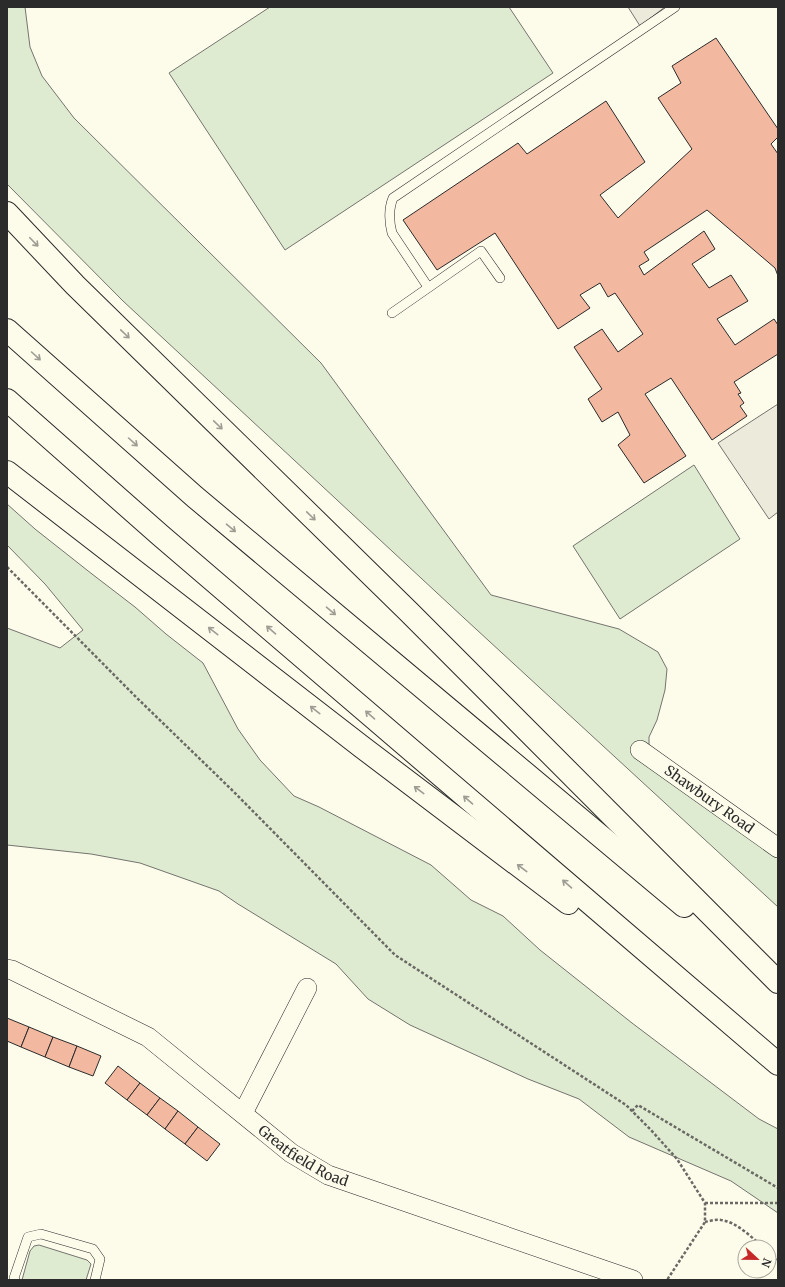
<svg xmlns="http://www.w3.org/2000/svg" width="785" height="1287" font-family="Merriweather,serif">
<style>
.green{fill:#deebd1;stroke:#74746e}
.parking{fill:#eceadb;stroke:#74746e}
.building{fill:#f2b8a0;stroke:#2b2b2b}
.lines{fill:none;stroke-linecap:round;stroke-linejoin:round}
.service-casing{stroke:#2b2b2b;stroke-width:10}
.minor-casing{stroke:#2b2b2b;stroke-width:20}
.motorway-casing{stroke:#2b2b2b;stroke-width:24}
.path{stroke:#6a6964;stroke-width:2.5;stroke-dasharray:3 2;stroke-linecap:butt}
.service{stroke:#fdfbea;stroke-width:9}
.minor{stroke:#fdfbea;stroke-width:19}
.motorway{stroke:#fdfbea;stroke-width:22}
.oneway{stroke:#9e9d94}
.labels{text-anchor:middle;stroke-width:3;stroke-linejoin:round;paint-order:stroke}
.street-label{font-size:14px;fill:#2b2b2b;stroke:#fdfbea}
</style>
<rect width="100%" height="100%" fill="#fdfbea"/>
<g class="green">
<path d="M7,7H25L30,47L42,76L74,118L321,363L491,595L619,629L658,652L667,669L665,690L657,720L649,737V750L778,855V907L464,618L123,301L7,184Z"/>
<path d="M270,7H509L553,73L285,250L169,73Z"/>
<path d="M694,465L740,539L620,619L573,546Z"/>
<path d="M7,504L35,529L92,574L135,607L166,634L203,663L238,729L260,760L294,796L319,807L431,865L471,900L503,916L540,950L632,1023L759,1119L778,1129V1213L731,1181L629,1137L579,1099L528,1079L410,1025L368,999L336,964L238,904L219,891L140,863L91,854L7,845V628L60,648L83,630L45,584L7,545Z"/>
<path d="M39,1245L87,1260L91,1264L86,1280H22L30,1251L34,1246Z"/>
</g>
<g class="parking">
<path d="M628,7H665L640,26Z"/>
<path d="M778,404V512L769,519L718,443Z"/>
</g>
<g class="building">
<path d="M716,38L778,129V137L771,144L778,154V276L775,268L707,210L644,252L649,260L639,266L644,275L704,231L715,249L692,264L709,288L731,275L748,301L717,319L735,345L774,319L778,325V354L734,382L741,393L738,394L744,403L740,406L747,416L712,440L671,378L645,394L686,456L644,483L618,445L630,435L618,412L602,422L588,399L602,389L574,347L602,329L618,352L643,334L615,293L608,297L600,283L580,295L590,308L558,329L495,233L437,270L403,220L518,143L527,154L606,101L645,162L600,195L618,218L692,149L658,98L681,83L672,66Z"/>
<path d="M7,1018L29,1027L21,1047L7,1041Z"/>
<path d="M29,1027L53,1037L45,1057L21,1047Z"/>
<path d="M53,1037L77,1046L69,1067L45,1057Z"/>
<path d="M77,1046L101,1056L93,1076L69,1067Z"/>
<path d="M118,1066L140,1083L127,1100L105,1083Z"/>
<path d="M140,1083L160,1098L147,1115L127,1100Z"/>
<path d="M160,1098L178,1111L165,1129L147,1115Z"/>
<path d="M178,1111L198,1127L185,1144L165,1129Z"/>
<path d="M198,1127L220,1144L207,1161L185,1144Z"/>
</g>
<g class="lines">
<g class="service-casing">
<g id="service">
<path d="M428,287L392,233C389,221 388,210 393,198L675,7"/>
<path d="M392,313L481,251L500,278"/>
<path d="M15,1280L14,1278L28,1237L41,1234L93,1249L100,1259L95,1280"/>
</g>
</g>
<g class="minor-casing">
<g id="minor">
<path id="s1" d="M640,750L778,848"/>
<path id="s2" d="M7,969L12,970L148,1037L291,1153L328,1175L633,1280"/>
<path d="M243,1113L307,988"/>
</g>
</g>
<g class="motorway-casing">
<g id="motorway">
<path d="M7,213L75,285L409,612L778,982"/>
<path d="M7,330L195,497L684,906"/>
<path d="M7,400L160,535L778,1064"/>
<path d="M7,472L362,747L568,903"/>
</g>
</g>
<g class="path">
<path d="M7,567L136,697L233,791L395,955L626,1105L651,1130L677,1159L705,1203V1222L667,1280"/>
<path d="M632,1111L638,1105L778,1188"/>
<path d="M705,1203H778"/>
<path d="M705,1222C710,1221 716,1219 721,1220C737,1222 751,1237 763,1247"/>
<path d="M769,1252L778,1260"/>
</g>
<use href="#service" class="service"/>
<use href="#minor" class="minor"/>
<use href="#motorway" class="motorway"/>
</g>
<defs><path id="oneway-shaft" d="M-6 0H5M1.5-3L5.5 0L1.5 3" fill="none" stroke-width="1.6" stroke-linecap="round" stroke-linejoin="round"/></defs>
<g class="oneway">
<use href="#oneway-shaft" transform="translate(34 242) rotate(46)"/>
<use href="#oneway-shaft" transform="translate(125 334) rotate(44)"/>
<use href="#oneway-shaft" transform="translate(36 356) rotate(42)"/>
<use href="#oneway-shaft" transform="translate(218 425) rotate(44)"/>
<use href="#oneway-shaft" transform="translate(133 442) rotate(42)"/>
<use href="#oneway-shaft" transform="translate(311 516) rotate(44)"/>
<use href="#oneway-shaft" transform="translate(231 528) rotate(40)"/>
<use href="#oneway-shaft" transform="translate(331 611) rotate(40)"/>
<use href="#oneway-shaft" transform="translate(271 630) rotate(-139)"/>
<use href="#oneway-shaft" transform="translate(213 631) rotate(-142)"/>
<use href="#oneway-shaft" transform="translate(315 710) rotate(-142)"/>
<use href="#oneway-shaft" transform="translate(370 715) rotate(-139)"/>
<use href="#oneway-shaft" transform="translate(419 790) rotate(-143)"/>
<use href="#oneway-shaft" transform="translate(468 800) rotate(-139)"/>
<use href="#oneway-shaft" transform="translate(522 868) rotate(-143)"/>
<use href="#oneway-shaft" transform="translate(567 884) rotate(-139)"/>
</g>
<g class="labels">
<g class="street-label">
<text dy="5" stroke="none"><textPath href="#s1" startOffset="85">Shawbury Road</textPath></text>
<text dy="5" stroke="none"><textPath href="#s2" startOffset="353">Greatfield Road</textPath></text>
</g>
</g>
<rect width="785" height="1287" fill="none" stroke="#2b2b2b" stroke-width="16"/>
<g transform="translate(757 1259) rotate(112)"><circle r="19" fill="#fdfbea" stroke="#a9a89e"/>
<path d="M0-3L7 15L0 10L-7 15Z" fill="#c62828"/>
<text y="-6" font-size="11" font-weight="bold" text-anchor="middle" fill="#2b2b2b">N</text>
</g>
</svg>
